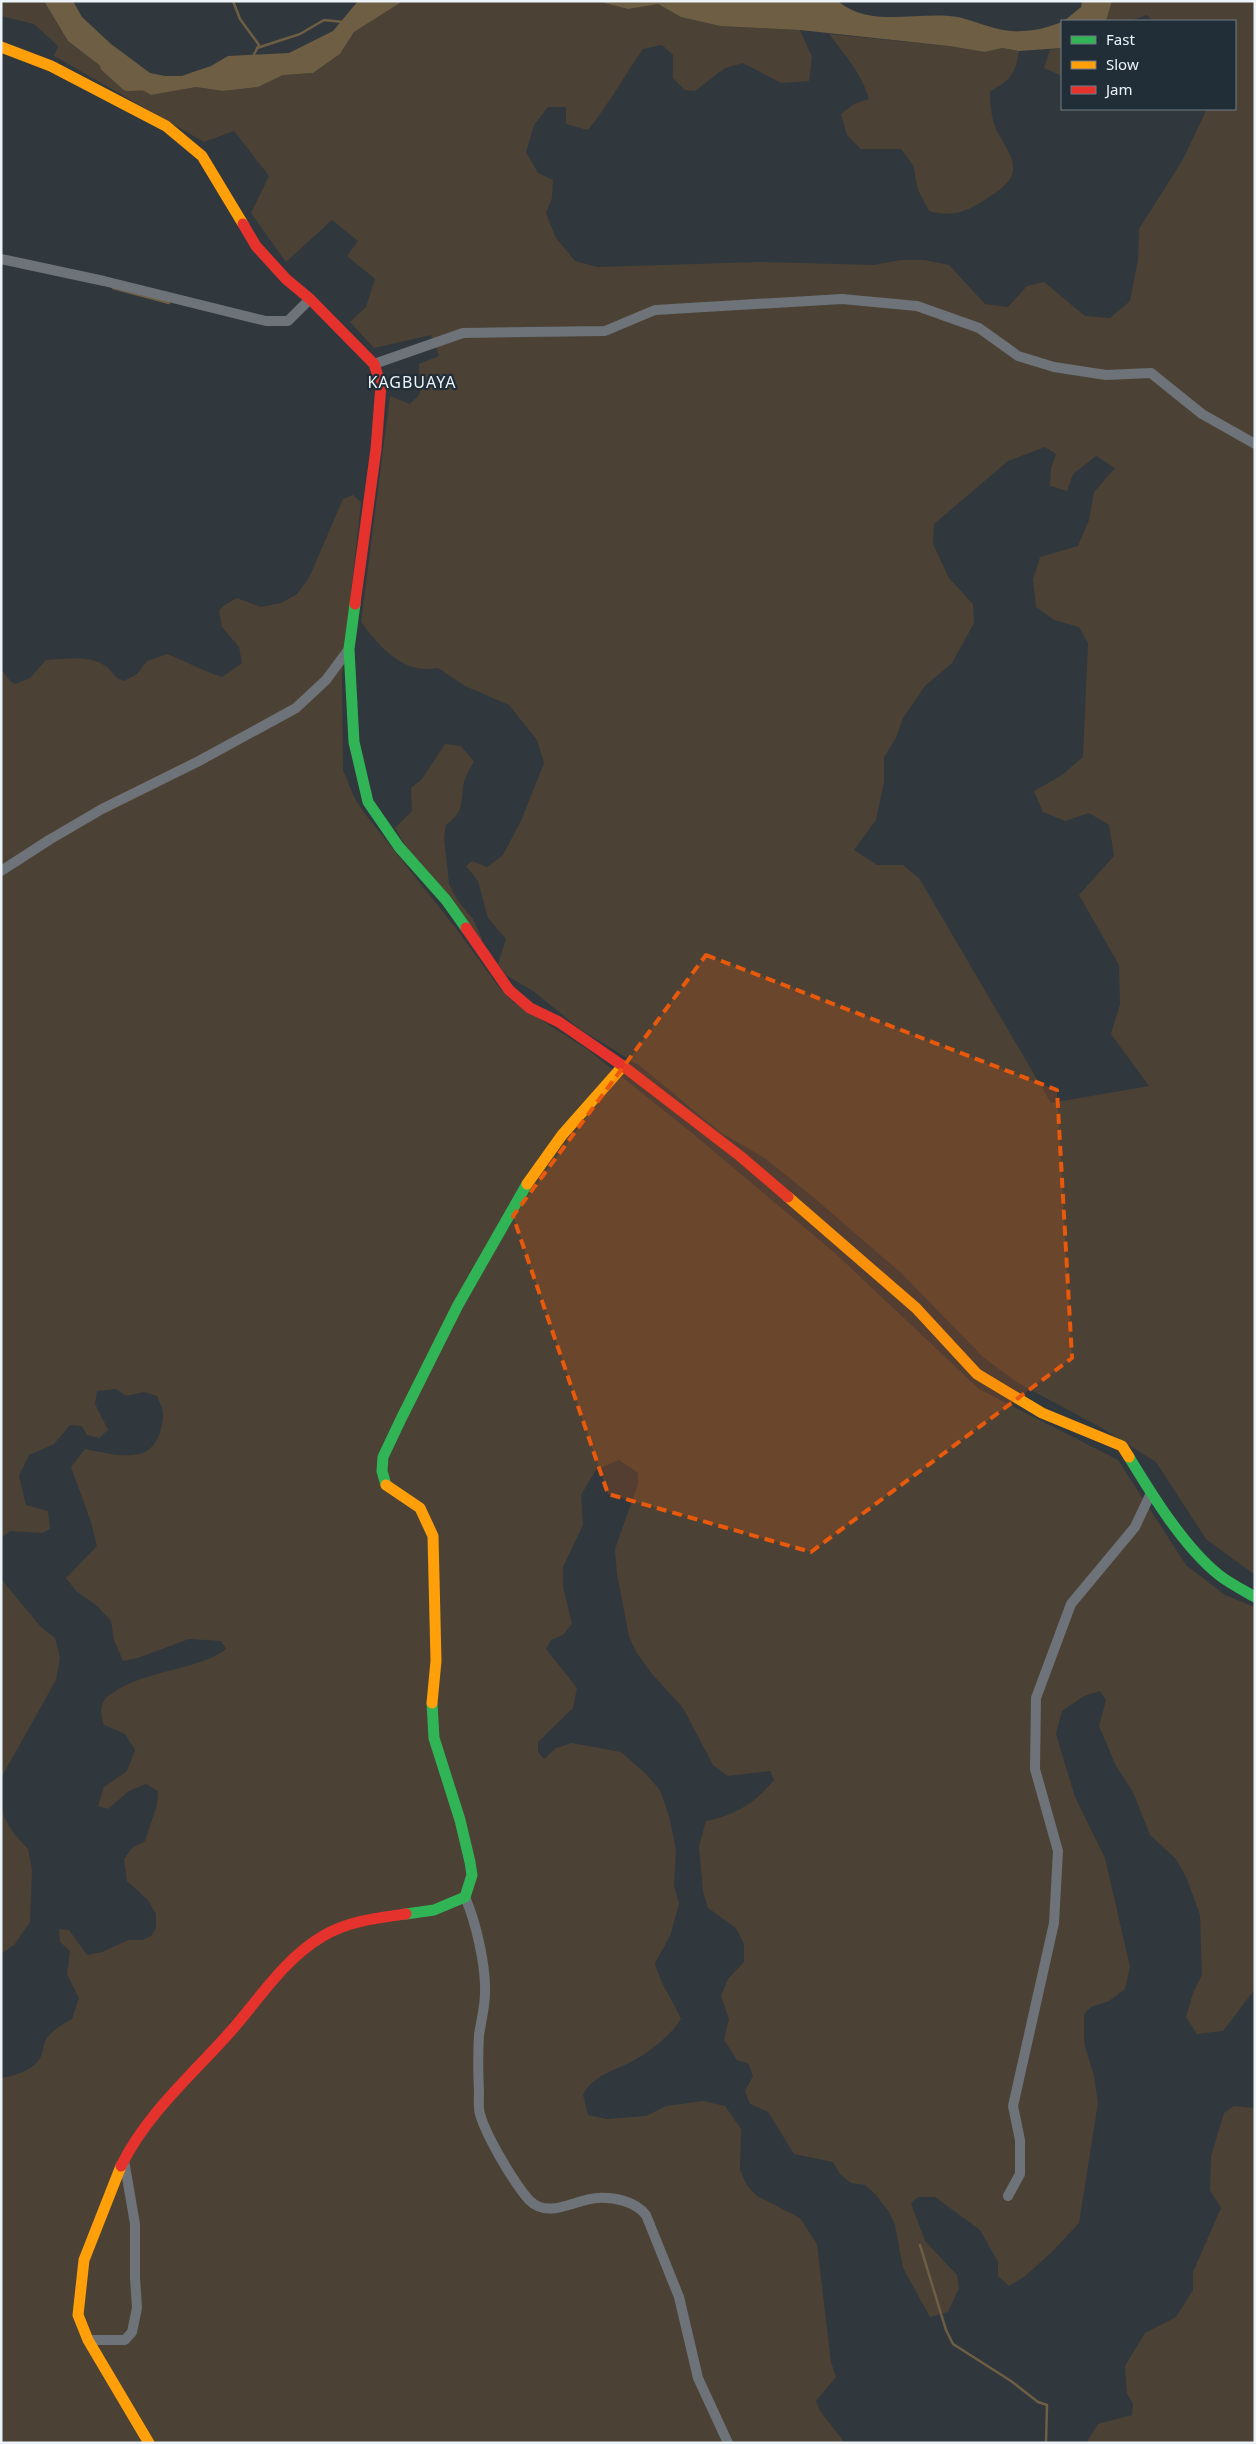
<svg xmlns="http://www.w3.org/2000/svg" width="1256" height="2444" font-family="'Noto Sans',sans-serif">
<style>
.green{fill:#4b4235;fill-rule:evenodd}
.water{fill:#6e5e44}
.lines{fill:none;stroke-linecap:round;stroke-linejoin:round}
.stream{stroke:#6e5e44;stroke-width:2.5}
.river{stroke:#6e5e44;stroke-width:16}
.street{stroke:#6d7378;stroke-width:10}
.fast{stroke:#30b455;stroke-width:11}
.slow{stroke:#ff9f0a;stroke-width:11}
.jam{stroke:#e5322d;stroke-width:11}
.marked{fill:#e8590c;fill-opacity:0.2;stroke:#e8590c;stroke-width:4;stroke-dasharray:10 6;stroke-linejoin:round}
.labels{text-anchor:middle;stroke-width:4.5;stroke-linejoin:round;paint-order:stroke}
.neighbourhood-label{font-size:16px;letter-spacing:1px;fill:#ecf4fa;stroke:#212e37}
</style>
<rect width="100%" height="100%" fill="#30373d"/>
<g class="green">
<path d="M1,1H44L68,41L103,68L151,95L196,87L223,91L258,87L283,75L313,73L340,54L354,32L403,1H597L628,9L658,4L681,17L720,26L800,30L812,57L809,81L781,83L743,63L725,68L695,91L685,90L673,78V55L662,45L643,49C624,76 609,104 588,130L566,124V107H548L534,125L526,152L538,173L553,180L552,198L546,213L556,238L575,261L598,267L759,262L873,265L901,260H924L949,265L985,304L1008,307L1027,286L1044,282L1085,316L1110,318L1130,301L1138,260L1139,229L1182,161L1207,109H1235V21H1153L1147,15L1130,21H1106L1112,1H1255V1575L1206,1539L1156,1462L1100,1427L1018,1383L983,1357L900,1272L813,1197L766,1159L720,1132L640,1066L580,1029L533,991L506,975L498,964L506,939L488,918L478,881L466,866L472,861L487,867L503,855L521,821L544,763L537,740L509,705L465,686L438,668C403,675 380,647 361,622L390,396L410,404L420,394L419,364L439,356L431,335L374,348L350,322L366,307L375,279L347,256L358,241L332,220L286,262L251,213L269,176L234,131L204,142L54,56L58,46L34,24L1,16ZM1045,447L1056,454L1051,468L1050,486L1067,491L1073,474L1096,456L1115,468L1094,492L1089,520L1078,546L1040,557L1033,579L1036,607L1054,620L1079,627L1088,643L1083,757L1062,775L1034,791L1043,812L1065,821L1089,813L1109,825L1114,856L1079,895L1119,965L1120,1004L1111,1034L1149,1086L1051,1103L919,878L903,865H877L854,850L876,820L884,782V757L896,738L903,718L925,686L952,663L974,623L973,604L949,578L933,544L934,524L1008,461Z"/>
<path d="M829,34L949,46L985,52L1002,48L1019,51C1016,73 1010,81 990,91C990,104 991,114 995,126C1000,141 1018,158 1012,175C1008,186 992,195 983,201C964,213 950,217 929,211L918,190L913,165L901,149H861L847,135L841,114L854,104L869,99C862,74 845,55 829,34Z"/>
<path d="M1062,48V76L1044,68L1050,50Z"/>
<path d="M353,495L361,502L342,675L343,770L355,799L366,815L455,927L501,990L513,1002L587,1049L692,1133L836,1254L979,1389L1118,1460L1186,1565L1225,1595L1255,1607V1989L1223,2031L1197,2034L1186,2017L1193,1993L1202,1975L1200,1915L1187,1879L1176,1859L1150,1835L1133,1792L1116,1766L1099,1726L1106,1700L1100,1691L1084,1696L1062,1711L1056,1734L1075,1797L1105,1858L1130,1967L1125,1989L1109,2001L1091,2007L1084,2014V2043L1094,2076L1098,2103L1079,2223L1052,2252L1024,2277L1009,2286L998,2276V2262L980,2230L935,2197H918L911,2203L925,2241L957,2275L959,2288L948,2312L930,2317L903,2268L895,2225L889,2212L876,2195L865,2185L851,2183L840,2174L833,2162L794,2154L768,2112L750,2104L745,2091L753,2076L749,2064L737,2060L724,2040L729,2019L721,1996L728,1979L744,1962V1944L736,1928L708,1908L703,1892L699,1846L706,1821C736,1815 755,1803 774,1780L770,1771L728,1776L713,1765L683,1708L652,1674L636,1652L629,1636L617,1574L615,1549L638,1484V1473L619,1460L596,1470L581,1495L583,1525L563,1567V1587L572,1624L563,1635L551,1640L546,1649L577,1688L573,1708L538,1742V1752L544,1759L556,1748L572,1743L621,1752L645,1773L660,1790L669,1816L676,1850L674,1885L679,1904L670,1936L655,1963C660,1984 673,2000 681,2019C670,2036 651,2051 633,2061C614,2071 593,2075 583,2095L588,2115L607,2119L646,2116L666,2106L703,2101L725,2106L741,2129L740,2169L746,2184L757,2196L800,2218L817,2244L831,2362L836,2377L816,2401L820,2411L845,2443H1V2078C15,2076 35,2070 41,2056C44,2050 43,2043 47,2038C54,2029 63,2024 72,2019L79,1998L67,1974L70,1951L60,1942L59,1929L69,1930L87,1955L102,1952L128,1940H142L151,1936L156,1928V1914L148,1900L127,1881L124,1859L132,1848L145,1841L157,1805L158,1791L146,1784L129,1791L108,1809L98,1806L104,1787L127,1771L135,1750L125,1734L104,1725C101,1716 99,1708 105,1699C107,1696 114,1693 117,1690C149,1670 201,1669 226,1649L221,1641L189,1639L138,1658L123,1661L114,1640L111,1621L97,1606L76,1591L66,1578L97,1546L91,1522L71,1467L85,1449C101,1452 123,1458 139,1454C156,1451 163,1430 163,1414C163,1408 159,1402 157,1396L144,1392L126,1396L116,1389L97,1391L95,1404L108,1430L99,1438L87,1435L82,1426L70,1425L54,1444L29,1455L19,1476L26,1505L48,1511L50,1529L42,1533L10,1531L1,1538V669L11,682L15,684L30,678L46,660C65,659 90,654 107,667C114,673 114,678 124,681L137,674L147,661L167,654C186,661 202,671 222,677L242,663L239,647L222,627L219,611L223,606L237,598L261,607L281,603L297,594L309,578L343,499Z"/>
<path d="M445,744L461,746L474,762C469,770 464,778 463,787C461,806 463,812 446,825L444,837L449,884L458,901L473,919L482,939L478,942L408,850L395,828L412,811L411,788L422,779Z"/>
<path d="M1,1579L41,1627L55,1638L60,1658L56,1680L1,1778Z"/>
<path d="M1,1797L4,1817L14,1834L28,1849L32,1870L30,1922L14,1945L1,1954Z"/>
<path d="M1234,2106L1255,2108V2443H1086L1098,2424L1132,2415L1133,2404L1127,2393L1125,2366L1145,2333L1176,2317L1193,2290V2272L1221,2208L1210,2190L1211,2156L1224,2113Z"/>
</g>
<g class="water">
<path d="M44,1H73L82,17L111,44L150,73L165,76H182L193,72L211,66L228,56L289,53L333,31L358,1H403L354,32L340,54L313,73L283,75L258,87L223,91L196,87L151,95L103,68L68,41Z"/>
<path d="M597,1H838C871,30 923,9 962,18C982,23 1000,33 1021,31C1035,31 1049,27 1062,22V48L1019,51L1002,48L985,52L949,46L800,30L720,26L681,17L658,4L628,9Z"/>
<path d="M1082,1H1112L1106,21H1064L1081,7Z"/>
</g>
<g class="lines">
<g class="stream">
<path d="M233,1L240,19L259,45L253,56"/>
<path d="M257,48L300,34L324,20L343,22"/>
<path d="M113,288L169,303"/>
<path d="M920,2245L946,2330L953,2344L1011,2381L1038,2402L1047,2405L1046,2443"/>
</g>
<path class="river" d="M108,65L128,83L152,82"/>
<g class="street">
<path d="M1,259L104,281L266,321H288L310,299"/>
<path d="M374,364L463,333L605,331L655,310L842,299L917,306L979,328L1018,356L1054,367L1106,375L1151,373L1202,414L1255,444"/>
<path d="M1,871L49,840L102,809L199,761L296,708L326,680L349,649"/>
<path d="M465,1897C476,1922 486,1966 485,1993C485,2007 481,2021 479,2035C478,2053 478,2073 479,2092C479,2099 478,2108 480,2114C486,2136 514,2183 529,2200C549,2220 575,2199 597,2198C614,2197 635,2201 646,2215L679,2297L698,2378L728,2443"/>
<path d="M1008,2196L1020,2174V2140L1013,2106L1054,1923L1058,1851L1035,1769L1036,1698L1071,1604L1135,1527L1151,1493"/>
<path d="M88,2340H125L132,2332L137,2308L135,2278V2224L124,2160"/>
</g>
<g class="fast">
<path d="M355,604L349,649L354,742L368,802L399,847L446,900L466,928"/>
<path d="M1129,1457C1152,1495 1184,1547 1219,1575C1229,1583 1243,1590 1255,1597"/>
<path d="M386,1485L382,1471L383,1457L401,1419L458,1305L527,1184"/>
<path d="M406,1914L434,1910L465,1897L472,1875L470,1862L460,1820L434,1738L432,1703"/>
</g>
<g class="slow">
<path d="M1,47L51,66L166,126L202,156L243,224"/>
<path d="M527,1184L562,1135L623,1066"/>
<path d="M788,1197L916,1308L977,1374L1042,1413L1122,1446L1129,1457"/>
<path d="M386,1485L420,1508L433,1536L436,1661L432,1703"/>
<path d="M121,2166L84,2260L78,2315L88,2340L149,2443"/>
</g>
<g class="jam">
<path d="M243,224L256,246L286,279L310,299L374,364L381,385L376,449L355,604"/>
<path d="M466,928L509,990L530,1008L559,1022L623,1066L740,1156L788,1197"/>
<path d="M121,2166C147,2113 193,2074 231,2031C260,1998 284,1959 323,1936C348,1921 377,1918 406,1914"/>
</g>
</g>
<path class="marked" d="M706,955L1057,1090L1072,1358L811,1552L608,1494L513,1216Z"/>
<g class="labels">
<g class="neighbourhood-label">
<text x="412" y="388">KAGBUAYA</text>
</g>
</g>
<rect width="1256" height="2444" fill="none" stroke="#ecf4fa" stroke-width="5"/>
<rect x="1061" y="20" width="175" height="90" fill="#212e37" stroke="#727d85"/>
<rect x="1071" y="36" width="25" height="8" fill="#30b455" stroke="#727d85"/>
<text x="1106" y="45" font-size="15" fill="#ecf4fa">Fast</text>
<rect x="1071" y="61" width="25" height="8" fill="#ff9f0a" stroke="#727d85"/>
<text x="1106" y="70" font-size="15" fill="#ecf4fa">Slow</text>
<rect x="1071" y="86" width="25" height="8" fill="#e5322d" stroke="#727d85"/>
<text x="1106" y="95" font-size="15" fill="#ecf4fa">Jam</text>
</svg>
